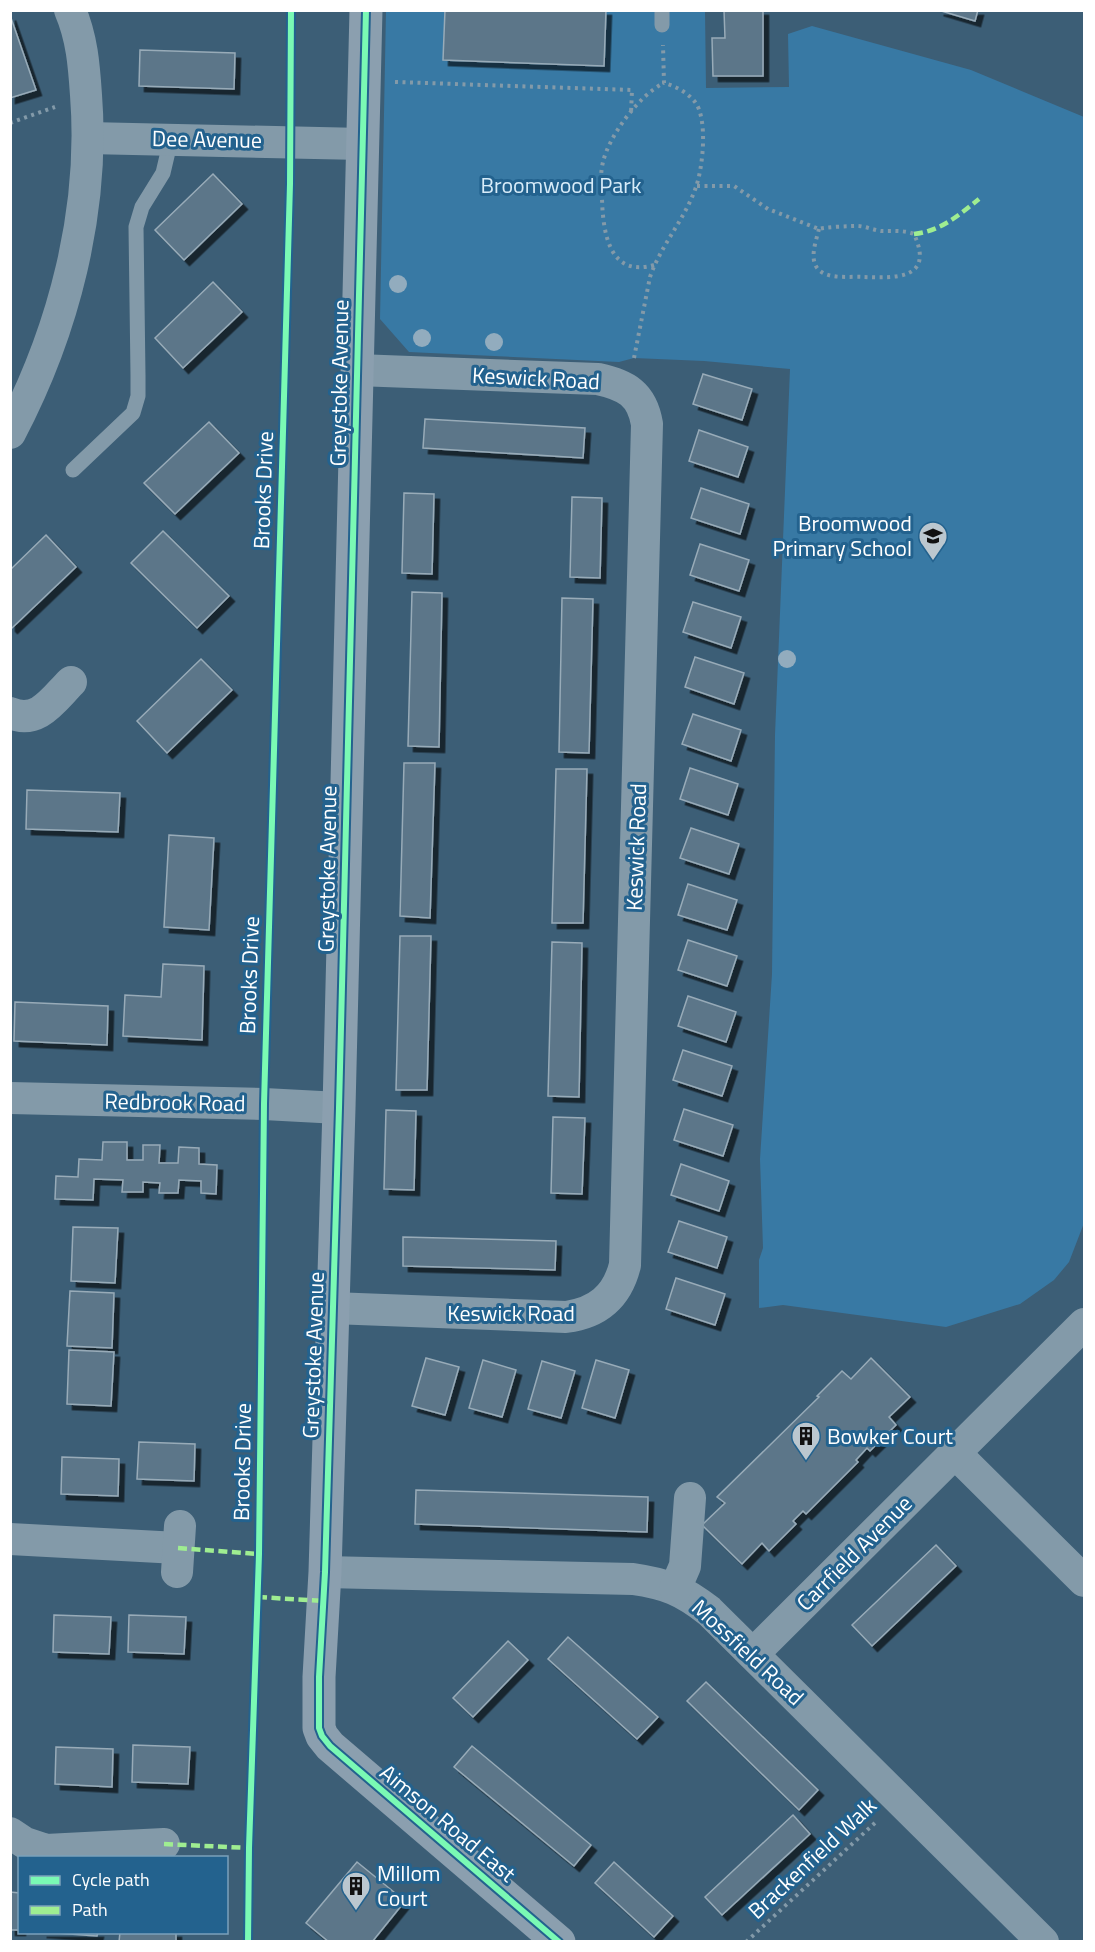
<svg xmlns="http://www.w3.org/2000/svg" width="1095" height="1952" font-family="'Titillium Web',sans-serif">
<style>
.green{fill:#3879a4}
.building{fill:#5b7689;stroke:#98abb8;stroke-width:1.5;filter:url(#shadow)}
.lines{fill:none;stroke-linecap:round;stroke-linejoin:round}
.path{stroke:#839aa9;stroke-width:4;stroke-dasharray:3 4.5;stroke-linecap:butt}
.lane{stroke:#839aa9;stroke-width:15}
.street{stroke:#839aa9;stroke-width:32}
.secondary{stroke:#8b9faf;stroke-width:33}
.quiet{stroke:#9fed91;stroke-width:4.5;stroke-dasharray:9 4.5;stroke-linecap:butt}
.cycleway-casing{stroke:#23628e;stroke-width:10}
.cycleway{stroke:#7af9b4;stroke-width:6}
.tree{fill:#92acbe}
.labels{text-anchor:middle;stroke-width:6;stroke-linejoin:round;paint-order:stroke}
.street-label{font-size:22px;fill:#fff;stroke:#23628e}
.park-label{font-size:22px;fill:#d8ecf9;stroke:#23628e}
.poi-label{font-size:22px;fill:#fff;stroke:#23628e;text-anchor:start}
</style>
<defs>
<filter id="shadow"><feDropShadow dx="5.5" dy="5.5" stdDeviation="0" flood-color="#0009"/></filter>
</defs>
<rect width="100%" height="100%" fill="#3c5e76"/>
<path class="green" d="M386,11H705L706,88L789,87L788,34L812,26L971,70L1084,117V1223L1069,1262L1054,1280L1020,1304L946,1327L783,1305L759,1308V1260L763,1248L760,1159L772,974L775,735L790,369L704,361L634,358L619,362L409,352L380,319Z"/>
<g class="building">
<path d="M445,10H606L604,66L443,60Z"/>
<path d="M724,10H763V76H713L712,38H725Z"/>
<path d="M938,10H978L975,21Z"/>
<path d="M10,15L36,90L10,98Z"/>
<path d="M140,50L235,53L234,89L139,86Z"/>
<path d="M213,174L242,204L184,260L155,230Z"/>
<path d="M213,282L242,312L183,368L155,338Z"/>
<path d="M703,374L752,389L742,420L693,404Z"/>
<path d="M425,419L585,428L583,458L423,448Z"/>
<path d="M209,422L239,453L175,514L144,483Z"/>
<path d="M699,430L748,447L738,477L689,461Z"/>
<path d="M701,488L749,504L740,534L691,518Z"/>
<path d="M404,493L434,494L432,574L402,573Z"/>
<path d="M572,497L602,498L600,578L570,577Z"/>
<path d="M163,531L229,596L197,628L131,563Z"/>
<path d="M46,535L76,567L12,628L10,626V570Z"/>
<path d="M700,544L749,560L739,591L690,575Z"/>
<path d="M412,592L442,593L439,747L408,746Z"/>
<path d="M562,598L593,599L589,753L559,752Z"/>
<path d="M693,602L741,617L731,648L683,632Z"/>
<path d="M695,657L744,673L734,704L685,687Z"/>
<path d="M201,659L232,690L167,753L137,721Z"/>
<path d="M693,714L741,730L731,761L682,744Z"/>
<path d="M404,763H435L430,918L400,916Z"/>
<path d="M690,768L738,784L728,815L680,799Z"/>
<path d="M556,769H587L583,923H552Z"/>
<path d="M27,790L120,793L118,832L26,829Z"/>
<path d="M691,828L739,844L729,874L680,858Z"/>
<path d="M169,835L214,838L209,930L164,927Z"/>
<path d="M688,884L737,900L727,930L678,915Z"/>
<path d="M400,936H431L427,1090H396Z"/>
<path d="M688,940L737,956L727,986L678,970Z"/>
<path d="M552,942L582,943L579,1097L548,1096Z"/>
<path d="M163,964L204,966L202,1040L123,1036L125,995L161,997Z"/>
<path d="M688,996L736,1012L726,1042L678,1026Z"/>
<path d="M15,1002L108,1006L107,1045L14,1041Z"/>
<path d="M683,1050L732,1066L722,1096L673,1080Z"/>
<path d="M684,1109L733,1125L723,1156L674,1140Z"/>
<path d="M386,1110L416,1111L414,1190L384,1189Z"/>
<path d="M553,1117L585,1118L582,1194L551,1193Z"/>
<path d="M103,1142H127V1160H143V1145H160L159,1163H178L179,1147L199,1148V1164L217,1165L216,1194L201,1193V1181L179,1180L178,1193H159L160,1183L143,1182V1192H122L123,1180L94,1179L93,1200L55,1199L56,1176L78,1177L79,1159L102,1160Z"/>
<path d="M681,1164L729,1181L719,1211L671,1195Z"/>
<path d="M679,1221L727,1237L717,1268L668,1252Z"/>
<path d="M73,1227L118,1228L115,1283L71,1281Z"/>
<path d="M403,1237L556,1241L555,1270L403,1266Z"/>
<path d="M676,1278L725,1294L715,1325L666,1309Z"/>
<path d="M70,1291L114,1293L112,1348L67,1346Z"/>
<path d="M69,1350L114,1352L111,1406L67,1404Z"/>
<path d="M426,1358L459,1367L445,1415L412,1406Z"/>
<path d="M871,1358L910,1397L889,1417L896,1425L870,1451L867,1448L856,1460L858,1462L806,1514L803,1511L793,1521L796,1524L769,1551L762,1543L742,1564L702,1525L725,1503L717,1497L819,1397L817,1396L842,1371L851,1379Z"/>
<path d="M483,1360L516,1370L502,1417L469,1408Z"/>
<path d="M596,1360L629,1370L615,1418L582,1408Z"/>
<path d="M542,1361L575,1371L561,1418L528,1409Z"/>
<path d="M139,1442L195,1444L194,1481L137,1479Z"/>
<path d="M62,1457L119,1459L118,1496L61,1494Z"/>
<path d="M416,1490L648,1497L647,1532L415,1524Z"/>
<path d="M936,1545L956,1566L872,1646L852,1625Z"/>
<path d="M54,1615L111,1617L109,1654L53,1652Z"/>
<path d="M129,1615L186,1617L184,1654L128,1652Z"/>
<path d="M568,1637L658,1717L637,1739L548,1659Z"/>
<path d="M508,1641L528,1660L473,1717L453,1698Z"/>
<path d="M706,1682L818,1790L799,1810L687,1701Z"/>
<path d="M133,1745L190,1747L188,1784L132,1782Z"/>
<path d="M472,1746L591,1845L574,1866L454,1767Z"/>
<path d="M56,1747L113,1749L112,1787L55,1784Z"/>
<path d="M793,1815L810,1834L722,1915L705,1897Z"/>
<path d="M357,1862L405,1901L372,1942H329L306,1923Z"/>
<path d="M614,1862L673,1916L654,1937L595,1883Z"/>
<path d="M10,1892L20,1893V1930H10Z"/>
<path d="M41,1932H98L97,1936Z"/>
<path d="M120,1932H176V1942H119Z"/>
</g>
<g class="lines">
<g class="path">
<path d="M395,82L632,90L631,113"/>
<path d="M10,123L55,107"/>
<path d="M697,186H734L768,209L819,229C824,227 850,226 857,226C865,226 873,230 881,231C892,231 904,230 914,234C935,280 895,278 863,277C850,276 828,280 818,269C809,259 816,241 819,229"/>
<path d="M654,265C609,278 603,232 602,199C601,187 600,174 603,162C609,136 639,95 664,83"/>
<path d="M634,358L650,277C661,245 685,219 696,187C703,167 708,119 695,102C687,92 675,86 664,83L663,45"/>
<path d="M746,1942L877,1821"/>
</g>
<g class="lane">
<path d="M662,25V10"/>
<path d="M73,470L133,413L138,396V375L136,227L142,207L163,173L171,139"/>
</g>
<g class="street">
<path d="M88,138L363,144"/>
<path d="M10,433C64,330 95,210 86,95C84,65 82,38 70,10"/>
<path d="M10,713C38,725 53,700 71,682"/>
<path d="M10,1098L264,1104L339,1108"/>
<path d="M332,1308L566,1317C597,1313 617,1297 625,1265L647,424C642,394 626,385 598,379L357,370"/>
<path d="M955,1453L1084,1581"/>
<path d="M10,1539L178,1548"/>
<path d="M177,1572L180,1526"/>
<path d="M325,1572L633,1579C667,1584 682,1590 709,1611L1043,1942"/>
<path d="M675,1589L685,1566L690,1498"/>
<path d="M753,1654L1084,1324"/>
<path d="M10,1833L25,1843L46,1850L164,1844"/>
</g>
<path class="secondary" d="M366,10L339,1108L325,1572L319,1677V1728L322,1736L330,1746L559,1942"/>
<g class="quiet">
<path d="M914,234C941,231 959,215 979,199"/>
<path d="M178,1548L259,1554"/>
<path d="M258,1597L323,1601"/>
<path d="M164,1844L249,1848"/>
</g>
<g class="cycleway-casing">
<g id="cycleway">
<path d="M366,10L339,1108L325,1572L319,1677V1728L322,1736L330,1746L559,1942"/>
<path d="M248,1942L249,1848L259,1554L264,1104L290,184L291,10"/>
</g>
</g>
<use href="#cycleway" class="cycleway"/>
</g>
<g class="tree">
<circle cx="398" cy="284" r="9"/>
<circle cx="422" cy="338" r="9"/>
<circle cx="494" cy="342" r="9"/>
<circle cx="787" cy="659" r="9"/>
</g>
<defs>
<g id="school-pin" transform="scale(1.5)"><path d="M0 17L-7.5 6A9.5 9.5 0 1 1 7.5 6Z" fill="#bbc7cf" stroke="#23628e"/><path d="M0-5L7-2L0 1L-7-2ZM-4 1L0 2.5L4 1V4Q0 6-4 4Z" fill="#111"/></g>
<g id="building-pin" transform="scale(1.5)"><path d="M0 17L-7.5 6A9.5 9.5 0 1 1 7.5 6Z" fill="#bbc7cf" stroke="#23628e"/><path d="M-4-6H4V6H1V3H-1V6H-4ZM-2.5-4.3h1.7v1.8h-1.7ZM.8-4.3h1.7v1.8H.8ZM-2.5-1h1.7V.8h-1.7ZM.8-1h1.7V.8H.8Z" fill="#111"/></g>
</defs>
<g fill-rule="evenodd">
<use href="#school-pin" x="933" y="536"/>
<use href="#building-pin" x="806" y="1436"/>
<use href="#building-pin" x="356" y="1886"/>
</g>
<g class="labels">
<g class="street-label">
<text transform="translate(207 139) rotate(1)" y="8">Dee Avenue</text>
<text transform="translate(536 378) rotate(3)" y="8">Keswick Road</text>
<text transform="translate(339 383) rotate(-89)" y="8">Greystoke Avenue</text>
<text transform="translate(263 490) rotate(-88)" y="8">Brooks Drive</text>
<text transform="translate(636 847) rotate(-88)" y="8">Keswick Road</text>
<text transform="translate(327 869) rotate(-89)" y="8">Greystoke Avenue</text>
<text transform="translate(249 975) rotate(-88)" y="8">Brooks Drive</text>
<text transform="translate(175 1102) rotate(1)" y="8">Redbrook Road</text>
<text x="511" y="1321">Keswick Road</text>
<text transform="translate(313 1355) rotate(-88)" y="8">Greystoke Avenue</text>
<text transform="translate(242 1462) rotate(-89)" y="8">Brooks Drive</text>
<text transform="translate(854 1553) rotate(-45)" y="8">Carrfield Avenue</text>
<text transform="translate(748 1652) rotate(43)" y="8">Mossfield Road</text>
<text transform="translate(448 1823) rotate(40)" y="8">Aimson Road East</text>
<text transform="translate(812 1858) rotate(-43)" y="8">Brackenfield Walk</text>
</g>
<g class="park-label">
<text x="561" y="193">Broomwood Park</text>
</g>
<g class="poi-label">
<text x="912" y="531" text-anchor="end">Broomwood<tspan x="912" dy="25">Primary School</tspan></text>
<text x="827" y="1444">Bowker Court</text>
<text x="377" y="1881">Millom<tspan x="377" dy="25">Court</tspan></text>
</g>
</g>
<rect width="1095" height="1952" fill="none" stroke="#ffffff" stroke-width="24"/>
<rect x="18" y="1856" width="210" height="78" fill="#23628e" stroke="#7ba1bb" stroke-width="1.5"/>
<rect x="30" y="1876" width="30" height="9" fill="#7af9b4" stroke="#7ba1bb" stroke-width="1.5"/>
<text x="72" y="1886" font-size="18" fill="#ffffff">Cycle path</text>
<rect x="30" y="1906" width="30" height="9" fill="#9fed91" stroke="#7ba1bb" stroke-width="1.5"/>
<text x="72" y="1916" font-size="18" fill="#ffffff">Path</text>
</svg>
